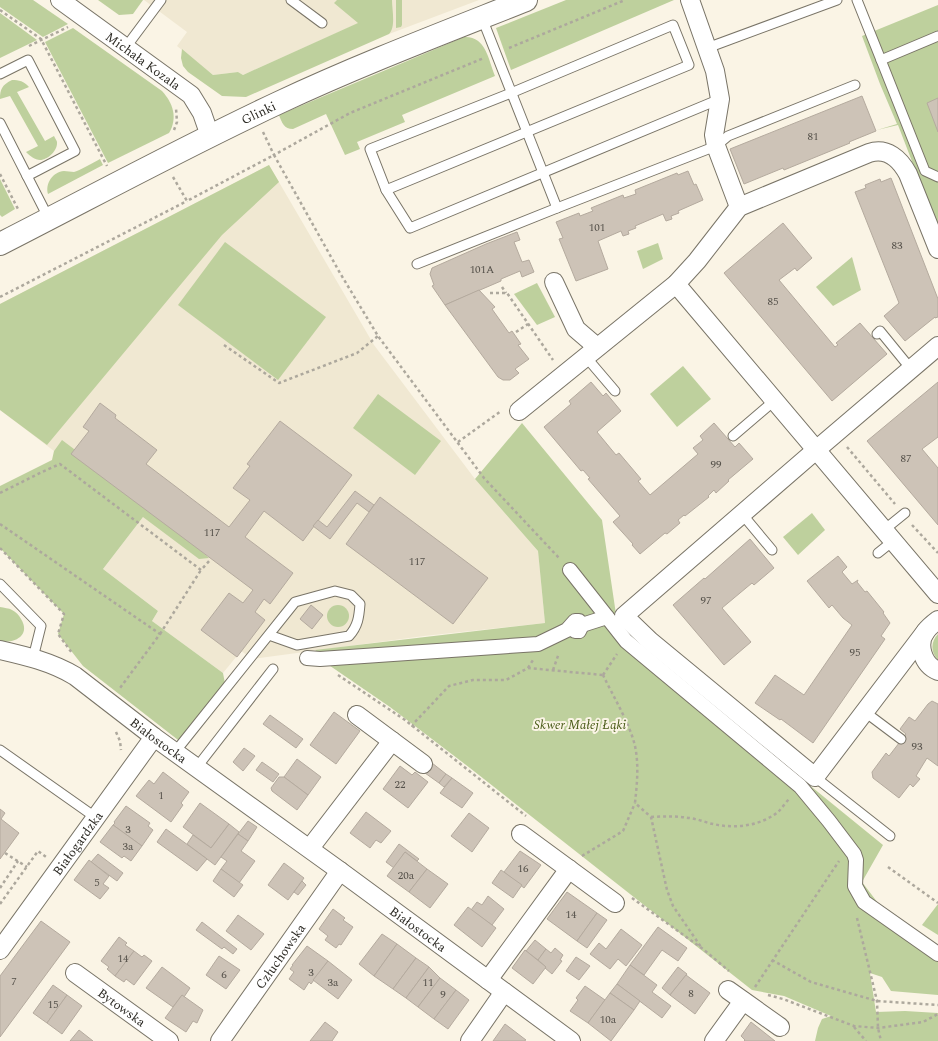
<svg xmlns="http://www.w3.org/2000/svg" width="938" height="1041" font-family="Spectral,serif">
<style>
.built{fill:#f0e8d2}
.green{fill:#bed09d}
.building{fill:#cdc3b7;stroke:#b4aa9e}
.lines{fill:none;stroke-linecap:round;stroke-linejoin:round}
.service-casing{stroke:#797467;stroke-width:11}
.pedestrian-casing{stroke:#797467;stroke-width:16}
.minor-casing{stroke:#797467;stroke-width:20}
.tertiary-casing{stroke:#797467;stroke-width:24}
.path{stroke:#ada89d;stroke-width:2.5;stroke-dasharray:3 3;stroke-linecap:butt}
.service{stroke:#fff;stroke-width:9}
.pedestrian{stroke:#fff;stroke-width:14}
.minor{stroke:#fff;stroke-width:18}
.tertiary{stroke:#fff;stroke-width:22}
.labels{text-anchor:middle;stroke-width:4;stroke-linejoin:round;paint-order:stroke}
.number-label{font-size:11px;fill:#55514a}
.street-label{font-size:13px;fill:#2d2b25;stroke:#faf4e5}
.park-label{font-size:13px;font-style:italic;fill:#495b17;stroke:#faf4e5}
</style>
<rect width="100%" height="100%" fill="#faf4e5"/>
<g class="built">
<path d="M144,0H479L389,34L359,23L243,75L238,72L213,75L177,46L187,32Z"/>
<path d="M269,165L374,345L475,479L538,551L545,623L424,636L253,659L241,651L223,673L152,621L158,611L103,569L143,517L62,441L54,451L0,410V304Z"/>
</g>
<g class="green">
<path d="M0,0H33L68,24L43,37L0,7Z"/>
<path d="M98,0H143L133,14L119,15Z"/>
<path d="M337,0H392C392,10 396,27 389,34L246,97L222,96L188,72L183,66L181,58L182,49L213,75L238,72L243,75L358,23L334,3Z"/>
<path d="M396,0H402V25L401,27L396,28Z"/>
<path d="M566,0H674L511,70L496,28Z"/>
<path d="M938,5V229L898,125L877,130L897,124L880,84L862,36Z"/>
<path d="M0,13L37,40L0,58Z"/>
<path d="M73,28L162,91C173,103 178,118 169,133L108,163L45,42Z"/>
<path d="M464,37C486,36 488,59 495,76L402,115L405,122L357,142L360,149L345,155L326,114L293,129C284,129 282,123 279,115Z"/>
<path d="M12,80C19,80 24,81 29,87L17,92L45,141L54,136C55,138 57,141 57,142C58,150 48,160 40,160C35,160 30,156 26,152L38,146L10,96L0,99C0,89 2,85 12,80Z"/>
<path d="M100,159L103,165L48,194C45,183 53,172 64,171C67,171 71,172 74,172C79,171 94,162 100,159Z"/>
<path d="M269,165L279,182L222,235L47,445L0,410V304Z"/>
<path d="M0,179L15,209L2,217L0,215Z"/>
<path d="M225,242L326,317L278,380L178,305Z"/>
<path d="M658,243L663,259L643,269L637,251Z"/>
<path d="M852,257L861,290L833,306L816,287Z"/>
<path d="M537,283L555,317L537,325L514,294Z"/>
<path d="M683,366L711,399L677,427L650,394Z"/>
<path d="M378,394L441,441L415,475L353,428Z"/>
<path d="M522,423L602,520L617,621L797,775L883,845L862,882L906,940L938,957V995L891,991L882,977L870,973L876,1012L905,1011L938,1013V1041H815L818,1028L822,1019L831,1016L784,996L752,990L470,768L390,707L320,659L326,658L315,650L545,623L538,551L475,479Z"/>
<path d="M62,440L151,507L209,558L199,559L143,517L103,569L158,611L152,621L223,673L226,689L182,743L83,666L58,634L64,614L0,548V486L52,460L54,451Z"/>
<path d="M812,513L825,530L798,555L783,537Z"/>
<circle cx="338" cy="616" r="11"/>
<path d="M0,607C4,608 9,608 12,610C16,612 19,615 21,619C31,635 15,644 0,641Z"/>
<path d="M938,634V660C930,652 931,641 938,634Z"/>
<path d="M938,904V935L922,925Z"/>
</g>
<g class="building">
<path d="M862,96L876,131L849,142L850,143L784,170L783,168L744,184L730,149Z"/>
<path d="M938,98V132L927,103Z"/>
<path d="M688,171L694,185L696,184L703,200L678,211L679,213L671,216L672,219L666,221L663,214L635,226L636,228L628,231L629,234L623,236L621,231L598,241L608,269L576,281L559,239L563,238L556,222L579,213L580,216L593,211L591,208L623,195L624,198L636,194L635,190L677,173L678,175Z"/>
<path d="M891,178L938,299V317L935,318V317L905,341L884,316L899,303L855,192L866,188L865,185L880,179L881,182Z"/>
<path d="M783,223L812,258L797,271L795,268L779,280L835,347L838,345L836,343L860,323L887,354L832,401L724,273Z"/>
<path d="M517,232L520,240L514,242L522,262L529,260L534,272L522,277L520,271L501,279V281L445,305L432,286L434,285L430,274L432,268L486,244Z"/>
<path d="M479,290L495,307L492,309L509,333L512,331L521,344L518,345L529,359L515,369L519,373L510,380H503L498,377L445,305Z"/>
<path d="M591,382L603,396L606,393L621,411L597,432L616,455L619,453L641,479L638,481L650,495L698,454L693,448L703,440L700,436L714,423L735,447L739,443L753,459L728,480L729,481L716,493L714,490L708,496L709,497L685,516L684,515L678,520L680,523L667,534L665,533L640,554L632,545L633,544L613,522L620,516L588,479L590,478L583,470L581,471L544,427L571,404L569,401Z"/>
<path d="M938,382V437L922,449L938,468V525L867,441Z"/>
<path d="M100,403L116,415L115,418L157,450L146,464L229,527L250,500L233,488L250,466L247,464L280,421L352,475L303,541L264,511L245,537L293,573L270,604L264,599L255,612L265,620L237,657L201,630L229,593L243,603L253,590L71,454L89,431L83,427Z"/>
<path d="M355,491L374,505L369,512L357,503L330,539L313,526L318,520L327,527Z"/>
<path d="M380,497L488,578L453,624L346,544Z"/>
<path d="M750,539L774,568L754,585L752,583L722,608L751,642L724,665L673,605L704,578L705,579Z"/>
<path d="M838,556L847,567L842,572L852,584L858,580L857,582L865,592L867,591L884,612L883,613L890,623L881,636L885,639L813,743L781,719L780,720L755,703L775,675L804,695L852,625L843,618L832,605L829,608L807,581Z"/>
<path d="M311,605L323,615L312,629L300,619Z"/>
<path d="M932,701L938,704V766L927,758L916,776L920,779L913,787L910,784L899,798L873,778L872,772L886,753L889,756L906,734L900,729L909,717L915,721L928,704Z"/>
<path d="M334,712L360,731L336,764L310,745Z"/>
<path d="M270,715L303,739L296,748L263,724Z"/>
<path d="M244,748L255,756L243,771L233,762Z"/>
<path d="M297,759L321,777L308,795L284,777Z"/>
<path d="M262,762L279,774L273,782L256,770Z"/>
<path d="M432,763L446,774L439,783L425,773Z"/>
<path d="M400,766L412,775L415,772L428,782L408,808L383,789Z"/>
<path d="M163,772L189,792L181,803L183,805L171,822L136,796L149,780L154,784Z"/>
<path d="M446,774L452,778L444,787L439,783Z"/>
<path d="M279,777H284L308,795L297,810L272,791L271,788Z"/>
<path d="M452,778L473,793L462,808L440,793Z"/>
<path d="M200,803L229,824L211,848L183,827Z"/>
<path d="M126,806L150,823L148,826L153,830L142,846L113,825L115,823L114,822Z"/>
<path d="M0,809L5,813L1,819L19,833L0,859Z"/>
<path d="M366,812L391,831L381,843L376,840L370,848L350,833Z"/>
<path d="M469,813L489,828L472,852L451,836Z"/>
<path d="M248,821L257,827L248,841L238,834Z"/>
<path d="M229,824L239,832L215,865L187,844L193,835L211,848Z"/>
<path d="M113,825L142,846L131,861L124,856L122,858L100,842Z"/>
<path d="M166,829L207,859L197,871L157,842Z"/>
<path d="M238,834L248,841L241,851L255,861L239,883L221,869L227,861L221,857Z"/>
<path d="M399,844L419,859L417,861L405,852L394,868L386,862Z"/>
<path d="M520,851L541,865L524,888L504,872Z"/>
<path d="M405,852L427,869L409,892L387,876Z"/>
<path d="M98,854L123,873L117,881L91,862Z"/>
<path d="M89,860L109,876L103,884L109,888L100,899L74,880Z"/>
<path d="M284,863L304,878L288,900L268,885Z"/>
<path d="M221,869L243,885L234,897L213,881Z"/>
<path d="M427,869L448,884L430,908L409,892Z"/>
<path d="M501,870L522,885L513,898L492,883Z"/>
<path d="M302,881L306,885L298,895L294,892Z"/>
<path d="M567,892L597,913L577,941L547,919Z"/>
<path d="M488,896L504,909L492,925L471,910L477,902L482,905Z"/>
<path d="M468,907L496,928L482,947L454,925Z"/>
<path d="M333,909L345,918L343,920L353,927L341,945L339,944L336,948L325,940L328,936L319,929Z"/>
<path d="M597,913L607,920L587,948L577,941Z"/>
<path d="M238,915L264,934L251,950L226,931Z"/>
<path d="M41,921L70,942L0,1037V976Z"/>
<path d="M202,922L237,949L233,954L224,947L222,949L196,930Z"/>
<path d="M658,927L687,948L678,961L662,950L644,975L630,965Z"/>
<path d="M621,929L642,945L626,966L618,959L610,969L590,954L599,943L606,949Z"/>
<path d="M382,934L397,944L374,976L359,964Z"/>
<path d="M119,937L127,943L125,945L134,951L115,976L107,969L109,967L101,961Z"/>
<path d="M535,940L546,949L538,960L526,951Z"/>
<path d="M397,944L416,958L393,989L374,976Z"/>
<path d="M307,946L328,961L311,984L309,982L304,990L289,979L294,972L290,969L293,965H292Z"/>
<path d="M555,948L563,955L560,960L562,961L552,974L545,968L546,967L538,960L546,949L551,953Z"/>
<path d="M525,950L546,967L533,984L512,968Z"/>
<path d="M134,951L142,957L144,955L152,961L134,985L126,979L124,982L115,976Z"/>
<path d="M219,956L240,970L226,989L206,975Z"/>
<path d="M576,957L590,966L579,980L566,971Z"/>
<path d="M416,958L429,967L406,998L393,989Z"/>
<path d="M328,961L352,980L338,999L313,980Z"/>
<path d="M630,965L657,985L652,992L671,1006L662,1018L617,984Z"/>
<path d="M162,967L190,988L184,997L182,995L173,1007L146,988Z"/>
<path d="M429,967L440,978L418,1007L406,998Z"/>
<path d="M678,967L687,974L670,995L662,988Z"/>
<path d="M686,975L710,993L695,1014L670,995Z"/>
<path d="M440,978L456,990L434,1019L418,1007Z"/>
<path d="M617,984L640,1001L634,1010L610,993Z"/>
<path d="M53,985L67,995L47,1023L33,1013Z"/>
<path d="M585,986L605,1000L588,1023L570,1011L578,1000L576,998Z"/>
<path d="M456,990L469,1000L448,1029L434,1019Z"/>
<path d="M610,993L634,1010L611,1041L588,1023Z"/>
<path d="M67,995L82,1006L62,1034L47,1023Z"/>
<path d="M182,995L203,1010L197,1023L193,1021L186,1032L165,1018Z"/>
<path d="M325,1022L338,1032L332,1041H310Z"/>
<path d="M751,1022L775,1041H744L745,1040L741,1036Z"/>
<path d="M505,1024L526,1040L524,1041H493Z"/>
<path d="M79,1030L93,1041H70Z"/>
</g>
<g class="lines">
<g class="service-casing">
<g id="service">
<path d="M291,0L322,23"/>
<path d="M857,0L881,60L938,36"/>
<path d="M673,25L689,65L386,190L370,149L511,93Z"/>
<path d="M126,47L161,0"/>
<path d="M707,48L837,0"/>
<path d="M881,60L925,171L938,177"/>
<path d="M0,74L28,60L75,151L27,176"/>
<path d="M0,123L49,219"/>
<path d="M386,190L410,228L720,99"/>
<path d="M557,208L716,146L728,136L855,85"/>
<path d="M417,264L557,208L482,18"/>
<path d="M877,334L880,331L911,369"/>
<path d="M586,357L615,391"/>
<path d="M733,436L774,401"/>
<path d="M742,514L772,550"/>
<path d="M884,530L905,513"/>
<path d="M878,553L893,541"/>
<path d="M0,584L41,626L33,658"/>
<path d="M865,712L901,739"/>
<path d="M0,750L95,817"/>
<path d="M175,752L295,602L335,591L351,595L360,604C359,617 358,626 349,636L297,645L269,635"/>
<path d="M197,767L273,669"/>
<path d="M815,777L890,836"/>
</g>
</g>
<g class="pedestrian-casing">
<g id="pedestrian">
<path d="M570,570L626,641L800,786L829,821L854,854L856,860L855,886L864,902L938,954"/>
<path d="M582,625L607,617"/>
<path d="M307,658L320,659L538,644L567,630L575,621H579L582,625L579,631H575L571,626"/>
</g>
</g>
<g class="minor-casing">
<g id="minor">
<path id="s1" d="M60,0L191,95L202,113L210,136"/>
<path d="M690,0L715,71L720,99L714,135L716,146L739,207"/>
<path d="M554,282L576,329L597,347"/>
<path d="M676,284L938,594"/>
<path d="M519,411L676,284L697,261L739,207L869,153C887,147 900,159 908,174L938,249"/>
<path d="M938,620C934,623 929,627 926,631C916,644 923,665 938,671"/>
<path d="M926,631L815,777L650,641L624,616L816,450L938,346"/>
<path id="s2" d="M0,650C26,656 52,662 75,676L154,737L340,871L571,1041"/>
<path d="M357,715L423,764"/>
<path d="M521,834L615,903"/>
<path d="M310,848L392,741"/>
<path id="s3" d="M0,950L154,737"/>
<path id="s4" d="M75,973L169,1041"/>
<path d="M488,980L569,869"/>
<path d="M728,990L780,1027"/>
<path id="s5" d="M220,1041L340,871"/>
<path d="M470,1041L504,992"/>
<path d="M714,1041L743,1001"/>
</g>
</g>
<g class="tertiary-casing">
<g id="tertiary">
<path id="s6" d="M0,244C92,197 184,147 278,103C359,65 443,33 526,0"/>
</g>
</g>
<g class="path">
<path d="M0,10L41,39L107,166"/>
<path d="M29,46L68,27"/>
<path d="M509,48L625,0"/>
<path d="M174,130L177,122L176,108"/>
<path d="M263,132L274,155L350,113L484,58"/>
<path d="M0,174L19,211"/>
<path d="M173,177L187,201L274,155L340,273L378,336L484,478L559,558"/>
<path d="M502,287L506,293"/>
<path d="M490,293H507L553,360"/>
<path d="M0,297L187,201"/>
<path d="M516,332L528,324"/>
<path d="M224,345L279,383L357,353L378,336"/>
<path d="M458,442L501,411"/>
<path d="M847,447L895,504"/>
<path d="M0,493L42,472L60,464L201,570L211,559"/>
<path d="M0,524L160,634L120,688"/>
<path d="M912,525L938,553"/>
<path d="M0,548L64,614L58,634L72,653"/>
<path d="M160,634L201,570"/>
<path d="M528,668L533,660"/>
<path d="M553,670L559,653"/>
<path d="M338,675L405,720L526,816"/>
<path d="M603,675C613,696 630,724 635,746C639,765 637,784 635,803L651,817L667,890L673,906L701,947"/>
<path d="M603,675L617,654"/>
<path d="M412,727L414,723L449,686L473,680H506L528,668L603,675"/>
<path d="M116,732L120,741L121,750"/>
<path d="M651,817C666,816 680,816 695,819C701,820 707,823 713,824C735,829 760,826 778,812C782,808 786,802 790,798"/>
<path d="M5,853L27,867"/>
<path d="M582,856L623,831L635,803"/>
<path d="M888,867L938,903"/>
<path d="M0,888L18,861"/>
<path d="M632,898L703,949L729,971"/>
<path d="M0,904L38,851L46,857"/>
<path d="M857,918L877,1001L878,1028L881,1041"/>
<path d="M772,960L811,982L877,1001L938,1005"/>
<path d="M755,987L839,861"/>
<path d="M768,995L783,999L854,1026L878,1028L923,1022L938,1014"/>
<path d="M854,1027L866,1041"/>
</g>
<use href="#service" class="service"/>
<use href="#pedestrian" class="pedestrian"/>
<use href="#minor" class="minor"/>
<use href="#tertiary" class="tertiary"/>
</g>
<g class="labels">
<g class="number-label">
<text x="813" y="140">81</text>
<text x="597" y="231">101</text>
<text x="897" y="249">83</text>
<text x="482" y="273">101A</text>
<text x="773" y="305">85</text>
<text x="906" y="462">87</text>
<text x="716" y="468">99</text>
<text x="212" y="536">117</text>
<text x="417" y="565">117</text>
<text x="706" y="604">97</text>
<text x="855" y="656">95</text>
<text x="917" y="750">93</text>
<text x="400" y="788">22</text>
<text x="161" y="799">1</text>
<text x="128" y="833">3</text>
<text x="128" y="850">3a</text>
<text x="523" y="872">16</text>
<text x="406" y="879">20a</text>
<text x="97" y="886">5</text>
<text x="571" y="918">14</text>
<text x="123" y="962">14</text>
<text x="311" y="976">3</text>
<text x="224" y="978">6</text>
<text x="14" y="985">7</text>
<text x="333" y="986">3a</text>
<text x="428" y="986">11</text>
<text x="691" y="997">8</text>
<text x="443" y="998">9</text>
<text x="53" y="1008">15</text>
<text x="608" y="1023">10a</text>
</g>
<g class="street-label">
<text dy="5" stroke="none"><textPath href="#s1" startOffset="103">Michała Kozala</textPath></text>
<text dy="5" stroke="none"><textPath href="#s6" startOffset="290">Glinki</textPath></text>
<text dy="5" stroke="none"><textPath href="#s2" startOffset="185">Białostocka</textPath></text>
<text dy="5" stroke="none"><textPath href="#s3" startOffset="132">Białogardzka</textPath></text>
<text dy="5" stroke="none"><textPath href="#s2" startOffset="506">Białostocka</textPath></text>
<text dy="5" stroke="none"><textPath href="#s5" startOffset="104">Człuchowska</textPath></text>
<text dy="5" stroke="none"><textPath href="#s4" startOffset="58">Bytowska</textPath></text>
</g>
<g class="park-label">
<text x="580" y="729">Skwer Małej Łąki</text>
</g>
</g>
</svg>
